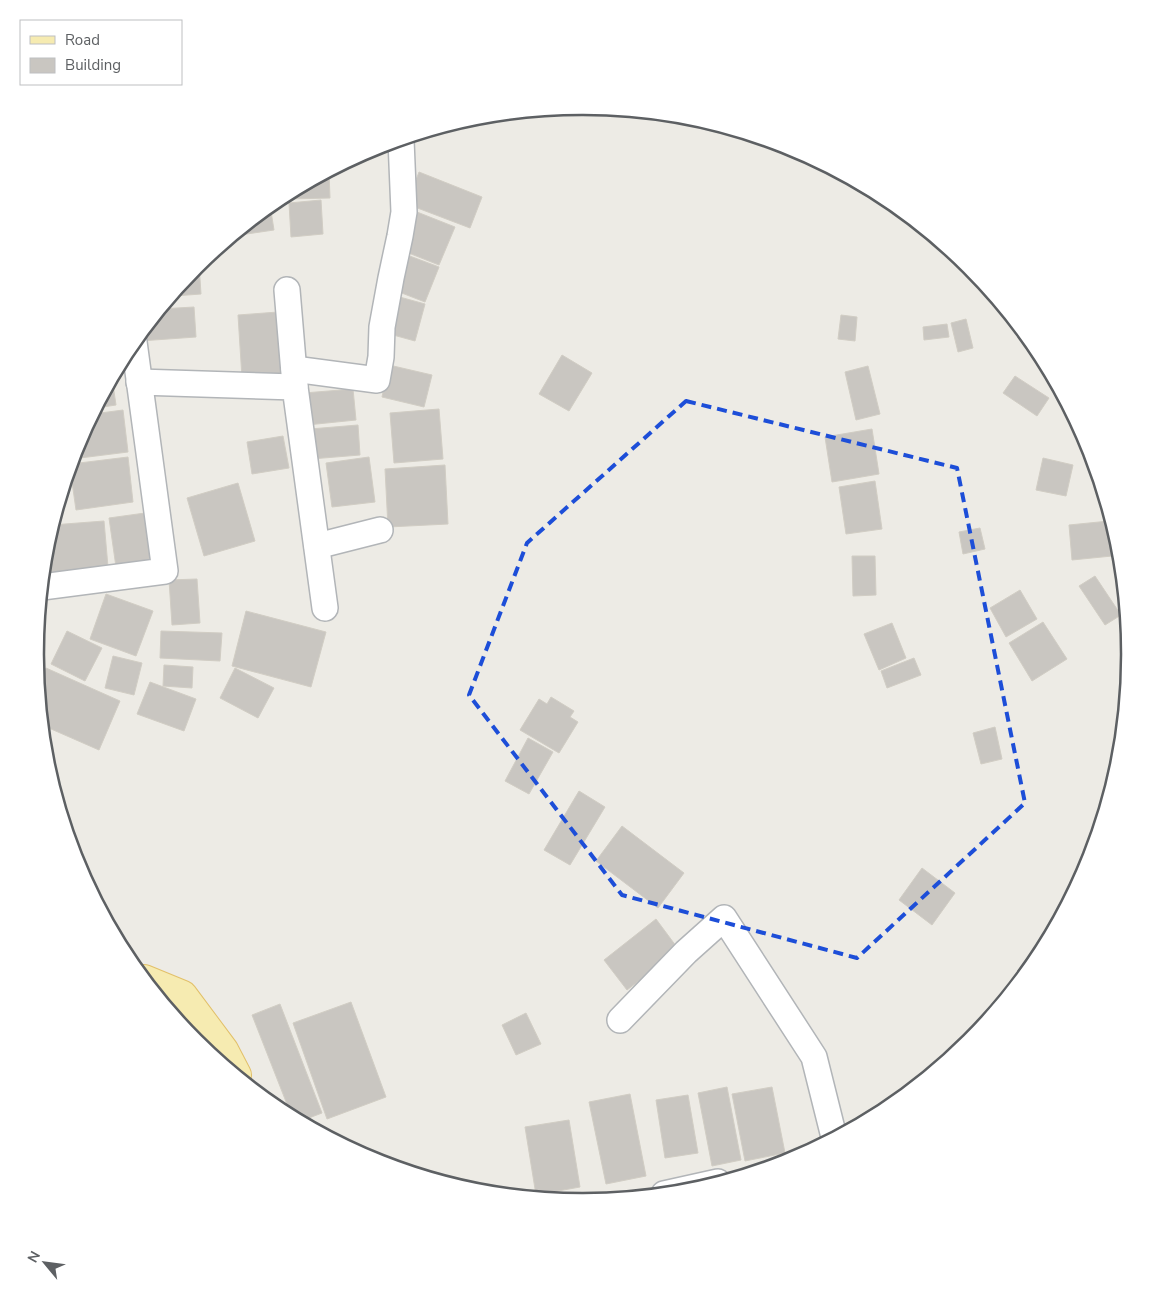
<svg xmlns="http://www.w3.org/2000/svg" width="1165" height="1308" font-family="'Nunito Sans',sans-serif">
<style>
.building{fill:#c9c6c1;stroke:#d1cdc4}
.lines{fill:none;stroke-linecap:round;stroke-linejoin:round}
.street-casing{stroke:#b2b5b8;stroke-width:28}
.primary-casing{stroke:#e2c069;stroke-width:30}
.street{stroke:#fff;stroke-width:25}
.primary{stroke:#f6ebb1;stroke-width:28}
.marked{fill:none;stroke:#1d4ed8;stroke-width:4;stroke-dasharray:10 6;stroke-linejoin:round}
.rim{fill:none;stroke:#5d6063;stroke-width:2.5}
</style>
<rect width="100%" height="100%" fill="#edebe5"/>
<g class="building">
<path d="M384,145L383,153L370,150L373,148Z"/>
<path d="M419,172L482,197L470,228L407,204Z"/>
<path d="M327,173H329L330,198L286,199V195Z"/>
<path d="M321,200L323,234L291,237L289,203Z"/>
<path d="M270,205L274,230L233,236Z"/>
<path d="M417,212L455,227L439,265L401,250Z"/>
<path d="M407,255L439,267L425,302L394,290Z"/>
<path d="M199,264L201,294L174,296V293Z"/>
<path d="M396,296L425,304L415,341L386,333Z"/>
<path d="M194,307L196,337L140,341L139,335L160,309Z"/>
<path d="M278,312L282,374L242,378L238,315Z"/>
<path d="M841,315L857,317L855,341L838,339Z"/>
<path d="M966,319L973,348L958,352L951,323Z"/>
<path d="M947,324L949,337L924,340L923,327Z"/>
<path d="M562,355L592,373L569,411L539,394Z"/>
<path d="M389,365L432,375L424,407L382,397Z"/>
<path d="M868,366L880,414L856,420L845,372Z"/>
<path d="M1015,376L1049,398L1037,416L1003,393Z"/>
<path d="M112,378L116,405L96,408Z"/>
<path d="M353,389L356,420L307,425L304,393Z"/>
<path d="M439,409L443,459L394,463L390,413Z"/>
<path d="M123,410L128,452L72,459L77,444L93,414Z"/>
<path d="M358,425L360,455L311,459L310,429Z"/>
<path d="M872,429L879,474L832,482L825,437Z"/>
<path d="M283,436L289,468L252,474L247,442Z"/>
<path d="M128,457L133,502L76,510L70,468L71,464Z"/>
<path d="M369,457L375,502L332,507L326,463Z"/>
<path d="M1043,458L1073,465L1066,496L1036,490Z"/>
<path d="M445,465L448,524L388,527L385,469Z"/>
<path d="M875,481L882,529L846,534L839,487Z"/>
<path d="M238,483L255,541L204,556L187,498Z"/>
<path d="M145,513L151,563L116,567L109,518Z"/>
<path d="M104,521L108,567L43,573L46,547L52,525Z"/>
<path d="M1109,521L1112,556L1072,560L1069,525Z"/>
<path d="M980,528L985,549L963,554L959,532Z"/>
<path d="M852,556H875L876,595L853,596Z"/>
<path d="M1095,576L1121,615L1105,625L1079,586Z"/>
<path d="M197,579L200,623L172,625L169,580Z"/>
<path d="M1020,590L1037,619L1006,637L990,608Z"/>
<path d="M106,594L153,611L136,656L90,639Z"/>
<path d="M246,611L326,632L311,687L232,666Z"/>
<path d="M1043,622L1067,659L1032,681L1009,643Z"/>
<path d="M892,623L906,658L879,670L864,634Z"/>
<path d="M67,631L102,648L85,681L51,664Z"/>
<path d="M161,631L222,633L220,661L160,658Z"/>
<path d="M113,656L142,663L134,695L105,688Z"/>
<path d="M914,658L921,675L887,688L881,671Z"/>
<path d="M164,665L193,667L192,688L163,686Z"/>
<path d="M46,668L120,701L99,750L42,725L38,685Z"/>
<path d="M235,668L274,688L258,718L220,698Z"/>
<path d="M150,682L196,699L184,731L137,714Z"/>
<path d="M551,697L574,711L570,717L578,722L559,753L520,730L539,699L547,704Z"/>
<path d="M995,727L1002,759L981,764L973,733Z"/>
<path d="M528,738L553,752L529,794L505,781Z"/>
<path d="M579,791L605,807L570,865L544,850Z"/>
<path d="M622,826L684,873L658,908L596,861Z"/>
<path d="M922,868L955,893L932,925L899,900Z"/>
<path d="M656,919L679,950L627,990L604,960Z"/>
<path d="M351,1002L386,1097L327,1119L293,1023Z"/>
<path d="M280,1004L322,1113L301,1121L292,1117L252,1015Z"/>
<path d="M526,1013L541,1044L516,1055L502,1025Z"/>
<path d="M727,1087L741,1160L712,1166L698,1093Z"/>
<path d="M772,1087L785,1153L745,1161L732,1094Z"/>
<path d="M630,1094L646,1176L606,1184L589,1102Z"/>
<path d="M688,1095L698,1153L665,1158L656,1100Z"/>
<path d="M569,1120L580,1187L536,1195L525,1127Z"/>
</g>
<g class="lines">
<g class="street-casing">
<g id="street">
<path d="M287,290L295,385"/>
<path d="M294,369L377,380L381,357L382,327L391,278L400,236L404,212L401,140"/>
<path d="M139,382L295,387L325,608"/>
<path d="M317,546L380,530"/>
<path d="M42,587L165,571L134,342"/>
<path d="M620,1020L686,952L724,918L814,1057L834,1137"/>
<path d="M664,1194L718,1182"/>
</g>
</g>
<g class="primary-casing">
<path id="primary" d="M144,979L183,995L224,1050L237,1075"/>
</g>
<use href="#street" class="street"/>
<use href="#primary" class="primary"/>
</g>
<path class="marked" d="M686,401L957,468L1025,803L857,958L622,895L469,695L527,543Z"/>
<path d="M0 0H1165V1308H0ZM582 115H583A538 538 0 0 1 1121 653V655A538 538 0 0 1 583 1193H582A538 538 0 0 1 44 655V653A538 538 0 0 1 582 115Z" fill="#fff" fill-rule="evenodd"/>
<path class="rim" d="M582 115H583A538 538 0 0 1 1121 653V655A538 538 0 0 1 583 1193H582A538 538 0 0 1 44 655V653A538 538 0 0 1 582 115Z"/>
<rect x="20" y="20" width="162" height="65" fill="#ffffff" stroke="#bebfc1"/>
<rect x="30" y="36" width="25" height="8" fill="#f6ebb1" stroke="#bebfc1"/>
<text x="65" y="45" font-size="15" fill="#5d6063">Road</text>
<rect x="30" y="58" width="25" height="15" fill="#c9c6c1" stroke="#bebfc1"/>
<text x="65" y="70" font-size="15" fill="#5d6063">Building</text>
<g transform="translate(45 1263) rotate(299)" stroke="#ffffff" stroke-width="4" paint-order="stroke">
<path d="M0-4L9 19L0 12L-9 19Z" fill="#5d6063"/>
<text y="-8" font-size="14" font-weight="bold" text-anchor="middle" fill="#5d6063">N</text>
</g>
</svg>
